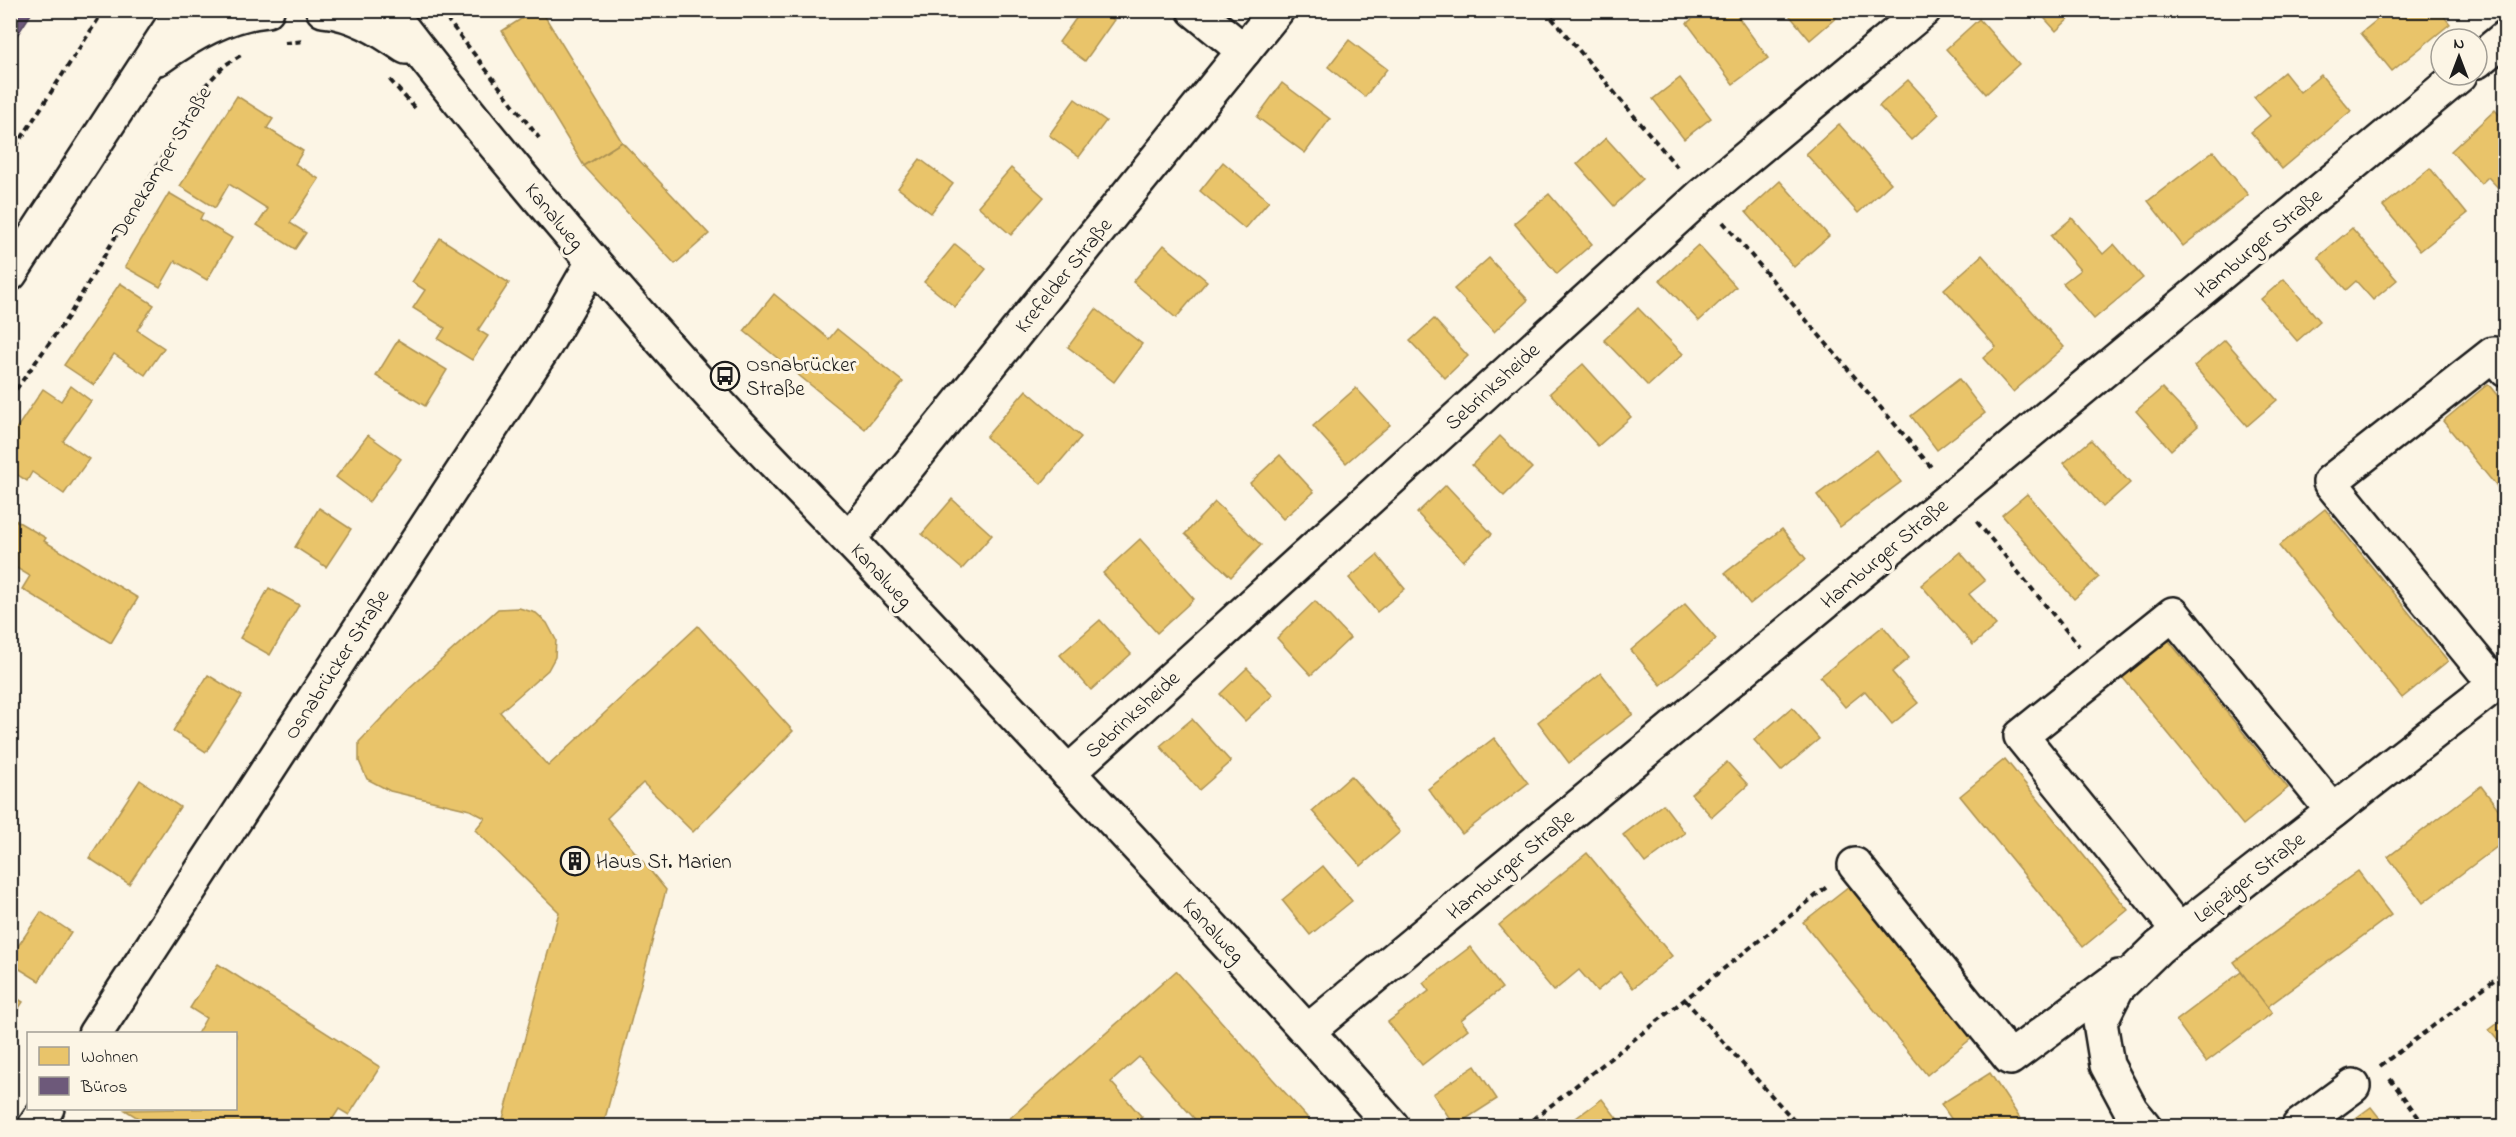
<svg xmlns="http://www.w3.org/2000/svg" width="2516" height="1137" font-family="'Indie Flower',sans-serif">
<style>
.homes{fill:#e9c46a;stroke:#ac9253;stroke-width:1.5}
.offices{fill:#6d597a;stroke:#55475e;stroke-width:1.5}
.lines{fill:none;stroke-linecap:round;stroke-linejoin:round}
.minor-casing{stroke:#1c1c1c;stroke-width:38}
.path{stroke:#1c1c1c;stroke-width:4;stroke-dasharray:6 4.5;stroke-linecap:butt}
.minor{stroke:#fcf5e5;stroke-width:33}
.labels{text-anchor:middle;stroke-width:6;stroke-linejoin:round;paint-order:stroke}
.street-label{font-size:21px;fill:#1c1c1c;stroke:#fcf5e5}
.poi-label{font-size:21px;fill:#1c1c1c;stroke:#fcf5e5;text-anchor:start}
</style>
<rect width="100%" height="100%" fill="#fcf5e5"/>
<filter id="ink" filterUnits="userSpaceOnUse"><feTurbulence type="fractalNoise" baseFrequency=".0167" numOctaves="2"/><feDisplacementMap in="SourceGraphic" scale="12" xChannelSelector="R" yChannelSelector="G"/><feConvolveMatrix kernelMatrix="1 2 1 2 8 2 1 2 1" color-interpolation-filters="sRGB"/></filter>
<g filter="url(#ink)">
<g class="homes">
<path d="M535,10H541L622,142L584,166L502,31Z"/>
<path d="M1082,10H1101L1114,20L1085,61L1059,42Z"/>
<path d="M1704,10H1733L1768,58L1733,84L1687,23Z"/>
<path d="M1785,10H1845L1810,40Z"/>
<path d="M2037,10H2078L2056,31Z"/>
<path d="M2389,10H2439L2450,24L2392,71L2361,33Z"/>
<path d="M1979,19L2019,64L1986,94L1946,49Z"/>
<path d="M1349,40L1387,69L1365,97L1328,67Z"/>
<path d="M2284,72L2300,92L2321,75L2351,111L2282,169L2251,132L2270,116L2254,97Z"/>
<path d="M1680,78L1711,118L1684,139L1653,99Z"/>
<path d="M1908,80L1939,114L1911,140L1879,106Z"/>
<path d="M1282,83L1330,119L1305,153L1257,117Z"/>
<path d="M237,96L273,119L267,128L303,151L295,164L319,179L290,223L306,233L295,249L257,225L268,209L229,184L215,208L180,186Z"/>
<path d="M1075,99L1106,121L1079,157L1049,135Z"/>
<path d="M2495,110L2506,122V196L2488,177L2481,184L2451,151Z"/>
<path d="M1839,124L1891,183L1858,213L1806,154Z"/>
<path d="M1606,138L1643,179L1614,206L1577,164Z"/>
<path d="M622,142L709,234L675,264L584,166Z"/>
<path d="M2213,151L2248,195L2183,246L2148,201Z"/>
<path d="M920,159L953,184L931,213L898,188Z"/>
<path d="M1223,162L1269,201L1245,229L1200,191Z"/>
<path d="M1011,168L1044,197L1011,235L978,206Z"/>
<path d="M2430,168L2467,214L2420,251L2383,206Z"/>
<path d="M1780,181L1829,236L1794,267L1746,212Z"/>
<path d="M169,193L203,213L200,219L232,238L207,280L175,261L160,287L125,267Z"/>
<path d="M1549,194L1592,244L1557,274L1514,223Z"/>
<path d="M2072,218L2103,254L2114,244L2143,278L2094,319L2063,283L2080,270L2051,236Z"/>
<path d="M2352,228L2397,280L2373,300L2356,281L2346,290L2318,257Z"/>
<path d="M440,238L509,283L478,330L488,336L472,360L438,339L445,328L413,308L425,290L412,282Z"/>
<path d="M955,244L986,269L955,307L924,282Z"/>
<path d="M1164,245L1207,281L1176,318L1133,282Z"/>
<path d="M1698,245L1736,287L1699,321L1660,280Z"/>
<path d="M1982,255L2064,347L2013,392L1983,358L1996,347L1944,289Z"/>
<path d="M1489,258L1528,300L1494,332L1454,289Z"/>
<path d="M2284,279L2320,321L2297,341L2261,299Z"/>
<path d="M120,283L154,305L137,330L164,348L145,375L114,354L94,385L64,365Z"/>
<path d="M774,294L829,339L837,329L903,382L865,429L744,331Z"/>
<path d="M1638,308L1683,354L1648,386L1604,340Z"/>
<path d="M1096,309L1142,344L1114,382L1068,347Z"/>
<path d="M1434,319L1468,356L1445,378L1410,341Z"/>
<path d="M398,340L447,370L425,406L376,376Z"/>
<path d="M2225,340L2277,400L2247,426L2194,366Z"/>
<path d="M1583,364L1631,417L1598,446L1550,393Z"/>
<path d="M1959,379L1985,413L1937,450L1911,416Z"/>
<path d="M2488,384L2506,406V498L2443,421Z"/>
<path d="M71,386L91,401L63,441L89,459L64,494L32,472L27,481L10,470V448L17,438L12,435L43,389L61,401Z"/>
<path d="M1356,388L1390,425L1346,463L1313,426Z"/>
<path d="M2162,388L2198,426L2171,450L2136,411Z"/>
<path d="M1026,390L1081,437L1041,484L986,437Z"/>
<path d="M368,435L401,459L369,502L336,477Z"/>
<path d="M1500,436L1532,468L1504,496L1472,465Z"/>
<path d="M2091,440L2130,483L2103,507L2064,463Z"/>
<path d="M1877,450L1901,482L1840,527L1817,495Z"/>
<path d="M1280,455L1314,492L1283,519L1250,483Z"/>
<path d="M1446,485L1492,534L1463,561L1417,513Z"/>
<path d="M2027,494L2099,577L2074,599L2002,515Z"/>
<path d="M952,499L992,535L962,569L922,534Z"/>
<path d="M1215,502L1261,545L1231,577L1185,534Z"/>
<path d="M319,508L351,529L326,567L295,547Z"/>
<path d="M2325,509L2448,661L2402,698L2279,546Z"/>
<path d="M10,517L46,538L44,541L138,598L111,643L22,589L30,576L10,564Z"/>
<path d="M1782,529L1806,559L1750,604L1725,573Z"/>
<path d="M1140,539L1194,599L1157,633L1103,573Z"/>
<path d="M1960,552L1985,581L1969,594L1996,625L1973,645L1921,585Z"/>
<path d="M1377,555L1405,589L1377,612L1349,578Z"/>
<path d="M269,588L299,605L270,655L240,638Z"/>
<path d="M1315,601L1350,638L1311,675L1277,638Z"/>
<path d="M1685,604L1716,639L1661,685L1631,650Z"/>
<path d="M519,608L536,613L547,623L556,640L555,657L548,670L500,712L548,766L698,626L793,731L693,832L643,783L607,818L666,890L603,1126H501L559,912L475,830L485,818L470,810L390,791L367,779L359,761V742L409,689L498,609Z"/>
<path d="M1100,620L1131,654L1091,690L1060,655Z"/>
<path d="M1883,626L1909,658L1892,672L1918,703L1892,724L1865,691L1845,707L1820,677Z"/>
<path d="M2165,636L2288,788L2243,825L2119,673Z"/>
<path d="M1247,668L1273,695L1245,721L1220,694Z"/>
<path d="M1601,673L1633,714L1569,763L1538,722Z"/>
<path d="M208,675L242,696L206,752L173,731Z"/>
<path d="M1792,707L1819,739L1781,771L1754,740Z"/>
<path d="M1192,719L1231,762L1199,790L1160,746Z"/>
<path d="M1494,738L1528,783L1462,834L1428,789Z"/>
<path d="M2005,759L2128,910L2083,947L1960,796Z"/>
<path d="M1727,762L1748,785L1712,817L1691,794Z"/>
<path d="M1351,776L1400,832L1361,866L1312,811Z"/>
<path d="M140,780L180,807L129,884L89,858Z"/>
<path d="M2481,786L2506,819V840L2423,903L2388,857Z"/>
<path d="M1663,804L1685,833L1645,863L1623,835Z"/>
<path d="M1587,853L1672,956L1633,988L1620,972L1597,991L1579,970L1554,991L1499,925Z"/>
<path d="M1323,866L1352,901L1310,935L1282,900Z"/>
<path d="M2358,871L2391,915L2267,1007L2234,962Z"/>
<path d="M1849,886L1972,1038L1927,1075L1803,922Z"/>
<path d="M41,912L71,932L39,981L10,963V958Z"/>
<path d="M1470,947L1502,988L1461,1020L1468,1029L1422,1065L1388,1022L1429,991L1423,983Z"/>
<path d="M218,964L380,1067L349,1115L339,1109L328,1126H151L125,1110L236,1108V1034H197L206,1018L190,1008Z"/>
<path d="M1176,971L1315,1126H1201L1139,1057L1111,1082L1142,1117L1131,1126H1001Z"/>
<path d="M2241,972L2272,1013L2206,1062L2176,1021Z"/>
<path d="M10,994L23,1002L10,1021Z"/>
<path d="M2506,1017V1050L2489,1030Z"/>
<path d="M1475,1066L1497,1099L1455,1126L1433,1094Z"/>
<path d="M1990,1073L2025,1126H1956L1941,1104Z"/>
<path d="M1602,1099L1623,1126H1565Z"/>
<path d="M2371,1107L2386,1126H2345Z"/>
</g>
<path class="offices" d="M10,10L33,11L10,46Z"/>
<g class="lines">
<g class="minor-casing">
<g id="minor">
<path d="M323,10C355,13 380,29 406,47"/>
<path d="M388,10C489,142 597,269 708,392C765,455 826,515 885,578C1056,759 1227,940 1392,1126"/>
<path d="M1194,10L1244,51"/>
<path d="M158,58C190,35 226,14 267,10"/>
<path d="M2477,61L2506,37"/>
<path d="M10,274L182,10"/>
<path d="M849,539L1277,10"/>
<path d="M2495,684L2330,482L2493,354L2506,370"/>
<path d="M1068,773L1701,196L1924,10"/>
<path d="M1855,865L2010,1058L2119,977"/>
<path d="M2179,931L2021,736L2173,614L2333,811"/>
<path d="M1308,1031L2460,75"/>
<path d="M95,1034L546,344L593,262"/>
<path d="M35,1126L47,1108"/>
<path d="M2144,1126L2131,1110L2107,1065L2100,1022L2117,988L2159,947L2506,676"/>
<path d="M2299,1126L2353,1086"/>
</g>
</g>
<g class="path">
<path d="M440,10L539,138"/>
<path d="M1545,10L1678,168"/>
<path d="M285,43L304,41"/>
<path d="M390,80L415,108"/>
<path d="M10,156L104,10"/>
<path d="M1723,222L1932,468"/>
<path d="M10,398L70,314L203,88L225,65L241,55"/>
<path d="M1977,522L2079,646"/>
<path d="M1685,1000L1799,1126"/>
<path d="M2380,1066L2506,971"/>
<path d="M2390,1079L2425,1126"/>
<path d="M1525,1126L1828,886"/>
</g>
<use href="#minor" class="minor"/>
</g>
</g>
<defs>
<g id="bus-ring" transform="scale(1.5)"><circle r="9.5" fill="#fcf5e5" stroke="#1c1c1c" stroke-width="1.5"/><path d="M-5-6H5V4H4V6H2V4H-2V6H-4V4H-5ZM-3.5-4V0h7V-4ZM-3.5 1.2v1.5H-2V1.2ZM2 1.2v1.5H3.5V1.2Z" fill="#1c1c1c"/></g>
<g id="building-ring" transform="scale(1.5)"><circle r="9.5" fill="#fcf5e5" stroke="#1c1c1c" stroke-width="1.5"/><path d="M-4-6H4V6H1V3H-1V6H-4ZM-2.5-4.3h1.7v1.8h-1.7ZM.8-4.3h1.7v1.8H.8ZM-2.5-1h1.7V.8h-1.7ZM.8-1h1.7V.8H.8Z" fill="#1c1c1c"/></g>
</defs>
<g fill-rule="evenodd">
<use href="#bus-ring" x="725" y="376"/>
<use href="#building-ring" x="575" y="861"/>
</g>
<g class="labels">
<g class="street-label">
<text transform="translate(161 162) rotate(-59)" y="7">Denekamper Straße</text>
<text transform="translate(555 216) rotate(50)" y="7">Kanalweg</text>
<text transform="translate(2258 243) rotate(-40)" y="7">Hamburger Straße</text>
<text transform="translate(1063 275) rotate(-51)" y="7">Krefelder Straße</text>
<text transform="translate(1492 386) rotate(-42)" y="7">Sebrinksheide</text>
<text transform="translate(1884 553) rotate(-40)" y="7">Hamburger Straße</text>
<text transform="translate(882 575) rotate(47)" y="7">Kanalweg</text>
<text transform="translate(336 664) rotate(-57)" y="7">Osnabrücker Straße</text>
<text transform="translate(1132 714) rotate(-42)" y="7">Sebrinksheide</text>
<text transform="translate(1510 864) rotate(-40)" y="7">Hamburger Straße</text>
<text transform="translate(2249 877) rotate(-38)" y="7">Leipziger Straße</text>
<text transform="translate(1214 930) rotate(47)" y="7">Kanalweg</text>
</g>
<g class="poi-label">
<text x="746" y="371">Osnabrücker<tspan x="746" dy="24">Straße</tspan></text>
<text x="596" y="868">Haus St. Marien</text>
</g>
</g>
<rect width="2516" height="1137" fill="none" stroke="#fcf5e5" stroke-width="36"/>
<rect x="18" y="18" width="2480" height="1101" fill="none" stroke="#1c1c1c" stroke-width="2" filter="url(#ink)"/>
<rect x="27" y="1032" width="210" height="78" fill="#fcf5e5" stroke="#a29e95" stroke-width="1.5"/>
<rect x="39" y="1047" width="30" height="18" fill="#e9c46a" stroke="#a29e95" stroke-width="1.5"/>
<text x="81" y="1062" font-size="18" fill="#1c1c1c">Wohnen</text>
<rect x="39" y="1077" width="30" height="18" fill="#6d597a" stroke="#a29e95" stroke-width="1.5"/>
<text x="81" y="1092" font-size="18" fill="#1c1c1c">Büros</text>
<g transform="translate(2459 57)"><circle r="28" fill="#fcf5e5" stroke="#a29e95" stroke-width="1.5"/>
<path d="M0-4.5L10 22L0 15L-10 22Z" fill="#1c1c1c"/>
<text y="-9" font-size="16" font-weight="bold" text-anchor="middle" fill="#1c1c1c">N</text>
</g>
</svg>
